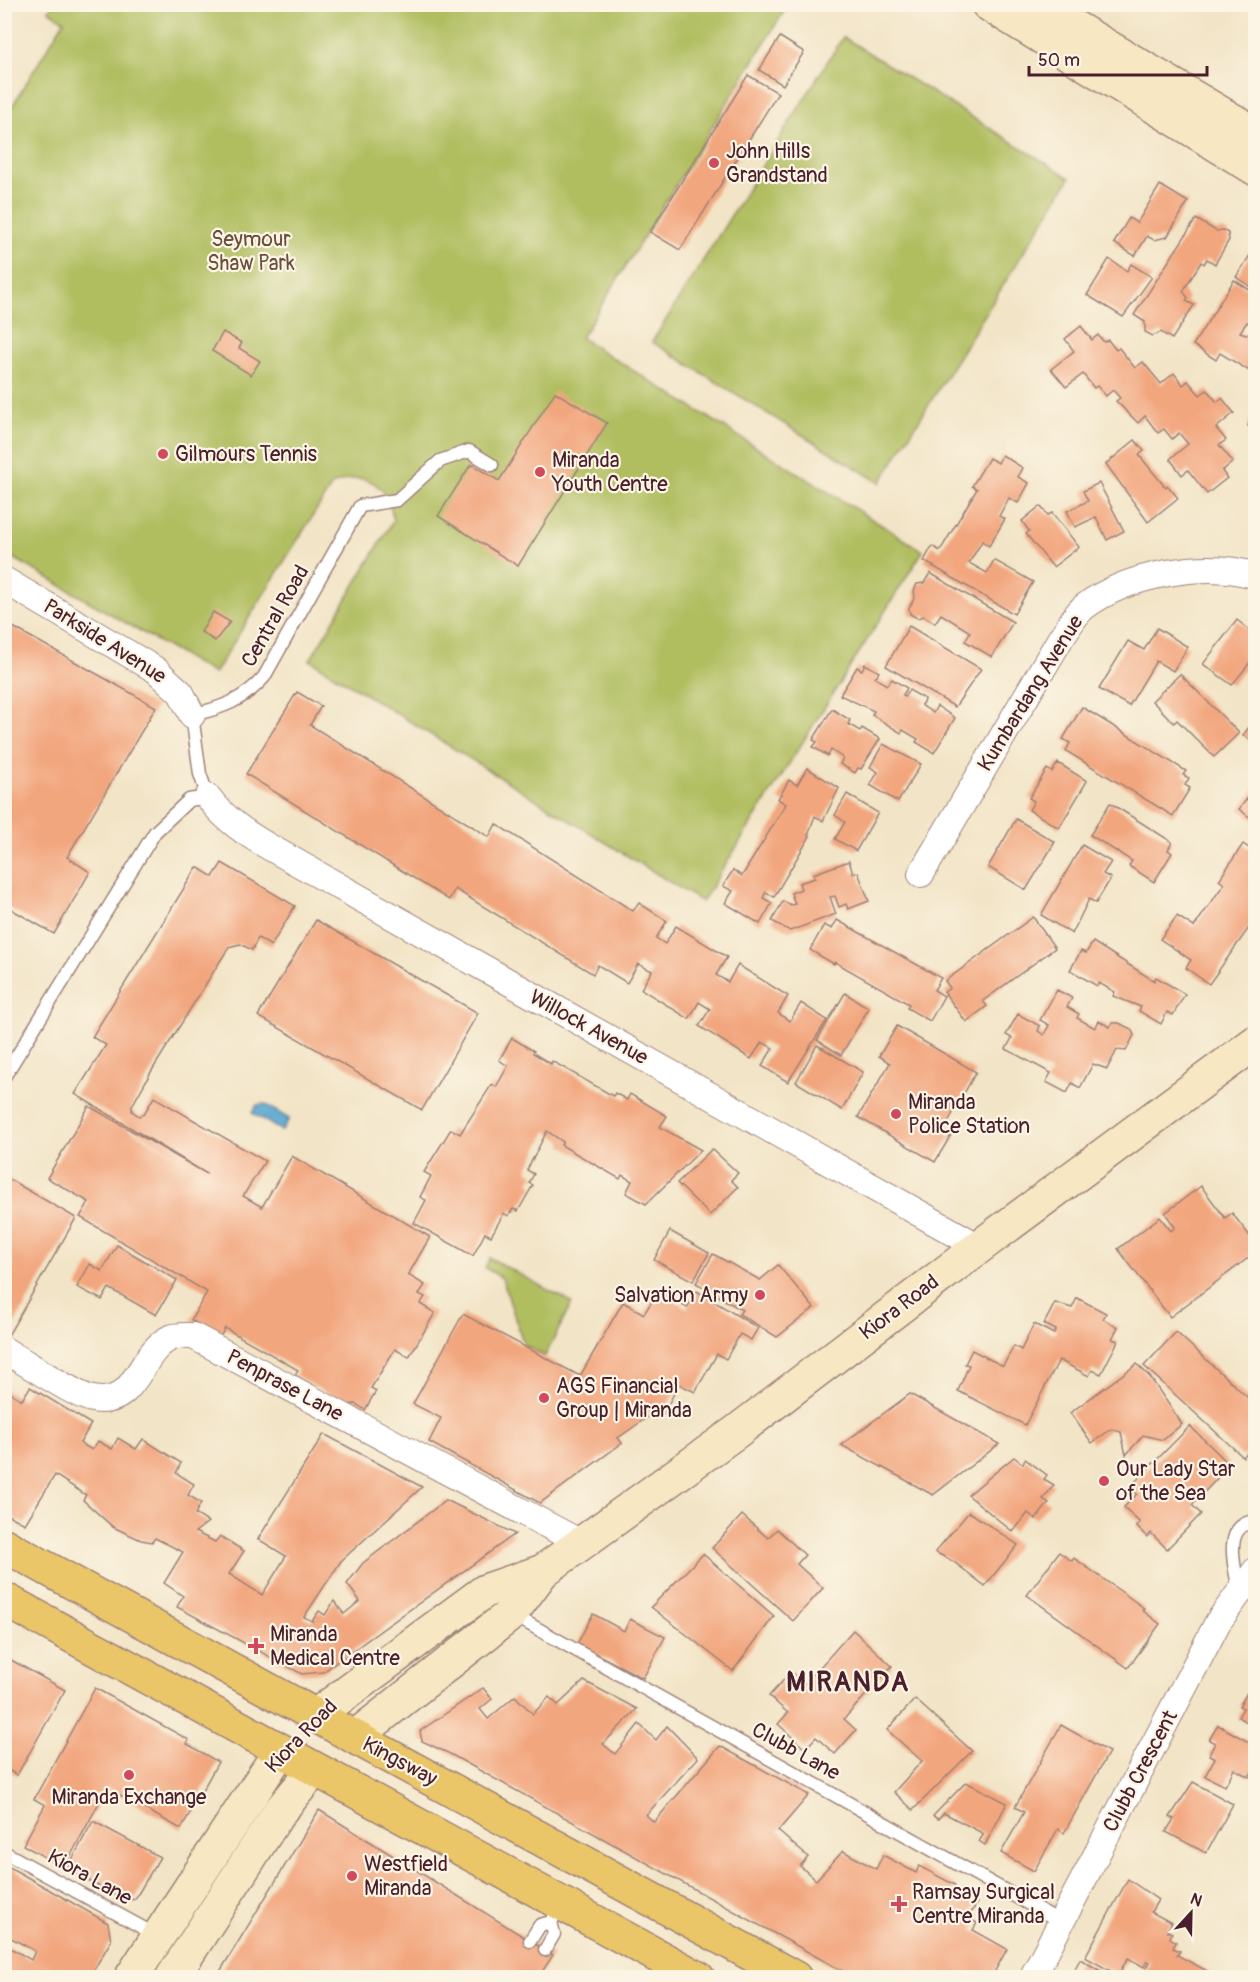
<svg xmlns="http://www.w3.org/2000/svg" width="1260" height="1982" font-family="Pangolin,sans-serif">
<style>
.green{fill:#b0be60;stroke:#7d6e46;stroke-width:1.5}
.water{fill:#54a6cf;stroke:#4f627d;stroke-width:1.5}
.building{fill:#f2a67e}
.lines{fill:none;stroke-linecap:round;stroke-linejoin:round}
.lane-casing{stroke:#9e8278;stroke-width:15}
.street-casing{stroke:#9e8278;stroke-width:28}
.secondary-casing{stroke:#9e8278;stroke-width:36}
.primary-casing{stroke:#9e8278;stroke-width:36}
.lane{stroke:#fff;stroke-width:12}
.street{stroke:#fff;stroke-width:26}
.secondary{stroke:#f7e8c3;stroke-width:33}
.primary{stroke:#eac669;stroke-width:33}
.poi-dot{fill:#d1495b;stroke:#fcf5e5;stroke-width:2}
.labels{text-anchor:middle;stroke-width:4.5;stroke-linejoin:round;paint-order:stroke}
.poi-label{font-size:21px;fill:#4a1f2b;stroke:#fcf5e5;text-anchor:start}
.park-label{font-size:21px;fill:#694f3b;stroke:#fcf5e5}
.street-label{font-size:21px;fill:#4a1f2b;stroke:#fcf5e5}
.district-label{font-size:27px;font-weight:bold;letter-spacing:1.5px;fill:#4a1f2b;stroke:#fcf5e5}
</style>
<rect width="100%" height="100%" fill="#fcf5e5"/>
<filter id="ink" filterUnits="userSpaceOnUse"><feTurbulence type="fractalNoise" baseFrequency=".0167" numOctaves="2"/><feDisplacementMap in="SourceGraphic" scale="12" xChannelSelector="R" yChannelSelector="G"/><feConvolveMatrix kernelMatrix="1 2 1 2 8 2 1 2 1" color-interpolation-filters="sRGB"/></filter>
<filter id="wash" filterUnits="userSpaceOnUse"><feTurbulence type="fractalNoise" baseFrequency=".008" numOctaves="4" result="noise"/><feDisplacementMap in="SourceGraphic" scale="24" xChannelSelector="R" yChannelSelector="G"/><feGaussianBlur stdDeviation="1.35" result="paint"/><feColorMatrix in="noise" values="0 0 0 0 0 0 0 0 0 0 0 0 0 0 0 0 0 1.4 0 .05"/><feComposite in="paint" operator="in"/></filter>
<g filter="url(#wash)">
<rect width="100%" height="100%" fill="#f2e4c6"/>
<g class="green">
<path d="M52,5H788L581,338L923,551L702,902L310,660L393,521C390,484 365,469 332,485L214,674L5,553V118L64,21L49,11Z"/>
<path d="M843,37L1070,178L880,483L652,342Z"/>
<path d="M490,1258L572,1303L545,1356L524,1345L502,1278L485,1268Z"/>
</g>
<path class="water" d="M265,1104L289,1119L282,1131L252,1113L257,1105Z"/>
<g id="blocks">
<g class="building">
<path d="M780,37L804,52L783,85L759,70Z"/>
<path d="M748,75L778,93L680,250L650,232Z"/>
<path d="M1160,185L1188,202L1167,237L1154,240L1147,236L1135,256L1114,243L1129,218L1137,223Z"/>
<path d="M1196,219L1216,231L1223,230L1228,233L1229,240L1215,264L1207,259L1204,264L1201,262L1183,291L1188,298L1186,301L1194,305L1172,339L1161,332L1153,336L1145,332V322L1134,315Z"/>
<path d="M1256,246V290L1236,277Z"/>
<path d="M1109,259L1127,271L1131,264L1152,277L1123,317L1087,295Z"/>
<path d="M1234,280L1256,294V322L1253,325L1247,322L1240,332L1256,337V375L1220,353L1216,360L1193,345Z"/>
<path d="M1081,326L1092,340L1098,335L1104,342L1108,340L1116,350L1119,348L1135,368L1143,362L1161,384L1174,373L1183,385L1188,381L1200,395L1207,390L1217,402L1222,398L1234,413L1216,428L1226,440L1219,445L1233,462L1222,471L1227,478L1207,494L1188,470L1182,475L1170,459L1188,444L1179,433L1172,439L1164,429L1158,433L1145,416L1138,423L1116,401L1120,398L1113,390L1106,396L1097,386L1094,388L1083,374L1066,387L1051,369L1074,351L1065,339Z"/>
<path d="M223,332L242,343L239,348L260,361L251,375L212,351Z"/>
<path d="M555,392L607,423L518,566L438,516L471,464L499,481Z"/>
<path d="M1255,404H1256V428L1248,426Z"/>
<path d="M1135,440L1144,451L1139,455L1166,488L1168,486L1178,498L1148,522L1106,464Z"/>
<path d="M1002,455L1023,468L1018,477L1029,483L1018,503L1009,498L999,516L1005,519L989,546L982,541L969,563L987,573L994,560L1033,582L1014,614L924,561L932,546L940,551L977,489L972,486L989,458L998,463Z"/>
<path d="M1256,480V501L1249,498Z"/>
<path d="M1099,483L1124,531L1107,540L1096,517L1075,527L1067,511L1088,501L1083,491Z"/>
<path d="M1040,506L1048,515L1052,513L1079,547L1053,567L1026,534L1029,531L1022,521Z"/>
<path d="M930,573L1013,622L992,657L965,641L970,632L941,614L935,623L924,616L917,618L910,614L909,608L915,597L914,591L917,584L924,583Z"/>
<path d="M213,612L230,622L215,641L201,632Z"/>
<path d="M1237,620L1256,635V655L1232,685L1203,664Z"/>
<path d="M4,622L156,707L67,857L90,872L54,934L4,905Z"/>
<path d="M909,626L981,669L955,707L886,666Z"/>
<path d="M1157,628L1188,647L1173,671L1156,661L1129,706L1099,689L1128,641L1144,650Z"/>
<path d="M865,664L879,672L875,678L887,685L892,679L907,688L903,695L905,696L909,690L925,699L921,705L933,713L937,706L955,718L934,753L916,742L918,739L903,730L901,733L872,715L874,711L840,695L857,667L862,670Z"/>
<path d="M1180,674L1239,733L1214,757L1177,720L1174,723L1152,701Z"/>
<path d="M297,692L321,706L310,725L489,837L496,824L633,911L639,903L667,921L656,938L665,944L676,926L727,957L716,975L728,982L738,965L788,996L778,1013L790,1021L801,1003L827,1020L788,1082L762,1066L773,1048L762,1042L751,1059L699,1026L710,1009L699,1002L689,1019L641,989L652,971L638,964L627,983L598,965L593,974L455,889L449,900L246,774Z"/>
<path d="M1082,707L1186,771L1183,775L1189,778L1185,785L1190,788L1173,816L1066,751L1070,743L1063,739Z"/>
<path d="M832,709L850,720L848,724L860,731L862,728L880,739L861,769L858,768L855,773L840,764L843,758L831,750L828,756L813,747L817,742L813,740Z"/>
<path d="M1256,718V744L1243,735Z"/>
<path d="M883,744L921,764L898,802L870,785L878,772L870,767Z"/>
<path d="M1058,763L1087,781L1059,828L1029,810L1034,801L1029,798L1047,769L1052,772Z"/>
<path d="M807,768L839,788L823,821L815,816L808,835L810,836L774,897L766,892L763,898L772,903L760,924L725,903L733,891L723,886L733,870L742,876L786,804L778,799L789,780L797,785Z"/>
<path d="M1256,787V822L1239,809Z"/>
<path d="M847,794L878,813L856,851L835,839L845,822L835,815Z"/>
<path d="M1110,803L1172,842L1168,850L1172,853L1154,882L1129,866L1132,861L1090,835Z"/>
<path d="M1016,819L1055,842L1026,890L988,867Z"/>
<path d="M1243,844L1256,853V918L1209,984L1186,968L1191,960L1160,939L1177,916L1194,927L1224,884L1219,880Z"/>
<path d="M1082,845L1111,862L1103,874L1111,878L1096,903L1089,899L1072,934L1041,915Z"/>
<path d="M849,861L853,873L858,872L869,901L848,909L846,904L839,907L835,896L830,897L836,914L790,931L772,921L783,901L791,905L795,904L791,893L801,889L799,883L815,878L813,874Z"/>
<path d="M222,863L295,906L271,946L258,938L252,950L240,944L229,947L151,1072L132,1106V1111L139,1116L144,1114L154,1097L265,1161L243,1196L262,1207L292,1156L430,1237L408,1275L425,1285L419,1294L425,1297L420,1304L435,1313L409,1357L395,1349L371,1388L376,1391L365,1410L356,1404L347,1405L295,1375L298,1370L225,1328L220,1337L191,1320L207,1292L80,1217L89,1202L47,1178L89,1106L207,1174L75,1094L106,1045L92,1037L197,867L213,877Z"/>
<path d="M1033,917L1055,948L983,1001L987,1006L966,1022L944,992L950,988L945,981Z"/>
<path d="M316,920L478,1013L422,1110L258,1016Z"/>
<path d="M837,920L941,978L934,990L944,996L930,1021L907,1008L909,1004L835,962L834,964L810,950L824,925L832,929Z"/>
<path d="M1093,942L1154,981L1156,977L1185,994L1173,1015L1167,1012L1161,1024L1139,1011L1141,1007L1113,996L1115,992L1099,983L1097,986L1070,970L1081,951L1086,953Z"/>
<path d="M1057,990L1072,998L1067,1007L1079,1014L1077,1018L1095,1028L1099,1021L1110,1027L1112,1023H1119L1131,1029L1134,1035L1126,1051L1117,1050L1107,1069L1093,1064L1080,1088L1072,1083L1067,1093L1046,1082L1051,1073L1006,1049L1012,1038L1006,1035L1018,1014L1040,1026L1038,1031L1044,1035L1049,1025L1040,1020Z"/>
<path d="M845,993L869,1008L841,1055L817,1040Z"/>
<path d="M897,1026L976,1072L943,1131L951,1135L935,1162L858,1117L890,1063L879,1056Z"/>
<path d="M512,1038L534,1051L533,1053L551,1064L552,1061L613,1096L615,1093L627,1100L630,1094L667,1116L660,1127L701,1150L646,1204L626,1193L632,1181L622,1175L620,1179L561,1145L563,1142L547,1131L527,1170L534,1174L529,1183L533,1185L518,1211L513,1209L508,1216L504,1213L491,1236L485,1233L473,1256L414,1223L426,1200L420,1197L431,1176L424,1172L451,1129L460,1134L492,1084L496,1087L508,1066L499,1060Z"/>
<path d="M817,1045L863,1072L842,1110L796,1082Z"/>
<path d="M712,1149L738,1173L731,1180L738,1187L710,1215L677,1183Z"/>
<path d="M7,1178L76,1218L6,1339L4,1182Z"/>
<path d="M1201,1186L1225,1218L1232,1213L1256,1244V1252L1170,1317L1118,1249L1160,1217L1171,1231L1175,1227L1165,1213Z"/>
<path d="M670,1231L709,1253L693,1281L654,1260Z"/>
<path d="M117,1245L177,1280L156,1315L109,1288L102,1300L77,1287L90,1264L102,1271Z"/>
<path d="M713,1254L760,1280L778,1265L814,1308L777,1337L739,1314L742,1310L696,1283Z"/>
<path d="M658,1291L687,1308L697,1291L758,1328L751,1340L740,1334L726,1359L717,1354L695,1392L679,1384L661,1418L652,1414L618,1438L622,1443L540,1503L429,1442L441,1418L413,1404L463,1314L580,1376L623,1302L644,1314Z"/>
<path d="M1077,1298L1106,1313L1103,1319L1118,1327L1112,1339L1118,1341L1101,1374L1092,1370L1089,1376L1059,1360L1025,1425L958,1391L969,1365L965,1364L972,1350L1003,1366L1014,1346L1021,1350L1034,1324L1054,1334L1056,1330L1044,1324L1055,1303L1072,1308Z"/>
<path d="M1176,1332L1256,1405V1444L1243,1457L1144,1366Z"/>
<path d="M1137,1364L1150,1377L1182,1424L1163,1440L1143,1435L1126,1455L1121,1432L1111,1429L1092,1443L1070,1413Z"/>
<path d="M30,1387L91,1424L80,1443L92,1450L98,1441L112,1449L118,1438L136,1449L143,1439L181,1463L176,1473L194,1484L188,1495L201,1503L195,1514L208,1522L195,1532L215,1542L220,1536L244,1551L229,1574L262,1595L286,1556L258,1539L324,1434L422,1487L341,1561L304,1617L312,1621L319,1611L325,1615L334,1601L344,1614L360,1601L347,1584L363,1563L446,1500L515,1534L323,1672L302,1674L177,1607L183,1596L164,1583L183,1552L155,1538L152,1542L141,1540L113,1527L83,1500L86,1495L55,1475L25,1524L4,1513V1389L22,1400Z"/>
<path d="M910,1394L999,1444L933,1495L841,1445Z"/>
<path d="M1190,1426L1230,1465L1192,1505L1201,1514L1167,1549L1151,1533L1147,1537L1136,1526L1140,1523L1124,1507L1137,1494L1130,1487Z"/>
<path d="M1014,1457L1023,1464L1025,1459L1047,1475L1044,1479L1054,1485L1043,1499L1049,1503L1036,1519L1028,1513L1013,1532L968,1495Z"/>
<path d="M969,1512L1018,1545L985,1586L954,1562L935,1552Z"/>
<path d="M742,1515L768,1538L777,1529L805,1555L797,1564L823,1588L793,1621L712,1548Z"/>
<path d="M1059,1552L1072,1561L1074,1558L1144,1608L1142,1610L1160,1624L1128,1668L1027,1595Z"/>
<path d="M703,1554L774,1616L733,1671L651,1607Z"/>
<path d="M593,1614L624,1631L630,1619L665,1637L643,1678L577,1644Z"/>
<path d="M853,1630L892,1666L844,1719L856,1730L835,1754L816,1737L805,1749L778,1724L788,1713L769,1696L791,1672L805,1684Z"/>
<path d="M4,1656L65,1690L17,1775L4,1768Z"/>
<path d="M584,1681L637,1709L603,1744L615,1754L639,1724L656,1740L667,1726L698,1758L646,1815L654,1822L720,1746L809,1795L778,1831L808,1857L800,1866L816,1880L843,1851L876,1869L883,1855L916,1873L919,1866L955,1885L953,1890L977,1903L968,1918L977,1923L973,1930L1007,1949L991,1978H855L450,1754L422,1741L420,1731L483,1688L492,1699L480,1709L488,1719L515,1696L533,1714L549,1697L558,1705Z"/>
<path d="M1256,1684V1727L1238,1717L1243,1708L1239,1706L1250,1688L1253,1689Z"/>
<path d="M95,1688L189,1740L187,1744L218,1762L181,1829L107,1788L64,1868L23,1845L45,1805L34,1799Z"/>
<path d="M915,1699L972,1751L913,1810L894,1792L922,1761L887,1730Z"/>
<path d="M1061,1725L1109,1752L1064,1833L1058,1829L1034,1871L1001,1853L1024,1812L1015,1807Z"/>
<path d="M1218,1725L1256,1746V1765L1249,1777L1234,1769L1225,1786L1205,1776L1215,1758L1209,1755L1215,1743L1209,1740Z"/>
<path d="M966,1782L1007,1803L985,1845L979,1841L984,1834L944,1813L938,1819L933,1816Z"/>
<path d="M1193,1782L1233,1804L1206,1853L1166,1832L1174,1819L1170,1817Z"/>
<path d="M319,1810L553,1955L538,1978H216Z"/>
<path d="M93,1821L160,1857L135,1899L126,1901L67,1869Z"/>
<path d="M4,1864L108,1923L111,1941L89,1978H4V1944L31,1960L35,1951L4,1934Z"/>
<path d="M1128,1879L1158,1900L1151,1912L1172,1923L1167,1931L1172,1933L1170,1938L1176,1942L1173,1948L1180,1951L1177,1955L1215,1975L1214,1978H1141L1150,1962L1147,1961L1144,1967L1128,1958L1118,1975L1085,1957Z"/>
<path d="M1080,1959L1113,1978H1077L1072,1975Z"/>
</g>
</g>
</g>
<g filter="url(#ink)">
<use href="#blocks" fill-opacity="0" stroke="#9e8278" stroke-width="1.5"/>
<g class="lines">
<g class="lane-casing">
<g id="lane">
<path d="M4,1077L155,832L189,800L208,797L200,774L192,715C222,708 244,700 264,677L360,506L397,500L440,461L469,451L492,465"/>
<path d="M1239,1590C1235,1569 1221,1524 1256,1521"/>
<path d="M513,1615L1061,1922"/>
<path d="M4,1852L156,1935"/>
<path d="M530,1941L540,1925L551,1922L561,1905"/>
<path d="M545,1950L554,1934L551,1922"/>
</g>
</g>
<g class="street-casing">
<g id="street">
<path d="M4,580L156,670L181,693L192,715"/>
<path d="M208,797C225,820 247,834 271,848L979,1247"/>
<path d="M921,874L1062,636C1069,627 1075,614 1084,607C1126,575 1206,559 1256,576"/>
<path d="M4,1350C24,1361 75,1396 93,1399C137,1408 138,1353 170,1338C176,1335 186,1336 193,1336L581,1543"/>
<path d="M1032,1978L1218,1622L1256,1570"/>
</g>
</g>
<g class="secondary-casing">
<g id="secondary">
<path d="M988,4L1256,169"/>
<path d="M1035,4L1256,134"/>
<path d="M315,1716L485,1591L543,1571L736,1432L979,1247L1256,1042"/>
<path d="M355,1737L511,1614L543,1571"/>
<path d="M131,1978L280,1751"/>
<path d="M172,1978L280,1811L314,1770"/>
</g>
</g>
<g class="primary-casing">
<g id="primary">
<path d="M4,1545L795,1978"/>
<path d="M4,1599L698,1978"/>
</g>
</g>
<use href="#lane" class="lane"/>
<use href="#street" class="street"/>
<use href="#secondary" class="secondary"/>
<use href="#primary" class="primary"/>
</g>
</g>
<g class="poi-dot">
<circle cx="714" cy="163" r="6"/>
<circle cx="163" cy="454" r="6"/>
<circle cx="540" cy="472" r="6"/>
<circle cx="896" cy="1114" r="6"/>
<circle cx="760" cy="1295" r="6"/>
<circle cx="544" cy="1398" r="6"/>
<circle cx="1104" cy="1481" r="6"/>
<path d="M253 1637h6v6h6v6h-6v6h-6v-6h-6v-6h6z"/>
<circle cx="129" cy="1775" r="6"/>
<circle cx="352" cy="1876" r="6"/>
<path d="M896 1895h6v6h6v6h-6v6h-6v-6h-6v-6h6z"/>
</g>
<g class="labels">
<g class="poi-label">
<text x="726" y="158">John Hills<tspan x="726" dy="24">Grandstand</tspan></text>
<text x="175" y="461">Gilmours Tennis</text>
<text x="552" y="467">Miranda<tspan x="552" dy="24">Youth Centre</tspan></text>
<text x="908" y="1109">Miranda<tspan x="908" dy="24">Police Station</tspan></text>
<text x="748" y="1302" text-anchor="end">Salvation Army</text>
<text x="556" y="1393">AGS Financial<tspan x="556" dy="24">Group | Miranda</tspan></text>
<text x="1116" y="1476">Our Lady Star<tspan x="1116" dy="24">of the Sea</tspan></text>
<text x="270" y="1641">Miranda<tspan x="270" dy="24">Medical Centre</tspan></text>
<text x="129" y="1804" text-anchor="middle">Miranda Exchange</text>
<text x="364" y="1871">Westfield<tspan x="364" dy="24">Miranda</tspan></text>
<text x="912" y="1899">Ramsay Surgical<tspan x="912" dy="24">Centre Miranda</tspan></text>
</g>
<g class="park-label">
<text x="251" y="246">Seymour<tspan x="251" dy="24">Shaw Park</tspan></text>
</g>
<g class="street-label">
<text transform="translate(275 616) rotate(-60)" y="7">Central Road</text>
<text transform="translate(105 641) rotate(32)" y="7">Parkside Avenue</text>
<text transform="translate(1030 693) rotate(-58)" y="7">Kumbardang Avenue</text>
<text transform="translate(589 1027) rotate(29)" y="7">Willock Avenue</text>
<text transform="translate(899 1307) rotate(-37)" y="7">Kiora Road</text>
<text transform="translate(285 1385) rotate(28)" y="7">Penprase Lane</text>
<text transform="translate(301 1736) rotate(-46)" y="7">Kiora Road</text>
<text transform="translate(796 1751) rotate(29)" y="7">Clubb Lane</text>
<text transform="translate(400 1761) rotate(28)" y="7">Kingsway</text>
<text transform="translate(1140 1771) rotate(-62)" y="7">Clubb Crescent</text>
<text transform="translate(90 1877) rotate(29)" y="7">Kiora Lane</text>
</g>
<g class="district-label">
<text x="848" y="1691">MIRANDA</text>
</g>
</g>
<rect width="1260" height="1982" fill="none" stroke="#fcf5e5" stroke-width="24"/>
<g transform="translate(1191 1913) rotate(22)" stroke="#fcf5e5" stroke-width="4.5" paint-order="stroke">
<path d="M0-4.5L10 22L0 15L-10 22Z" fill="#4a1f2b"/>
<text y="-9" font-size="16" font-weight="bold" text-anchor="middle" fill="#4a1f2b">N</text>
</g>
<path d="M1029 66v9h178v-9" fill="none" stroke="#4a1f2b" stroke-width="3"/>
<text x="1038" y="66" font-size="18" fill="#4a1f2b" stroke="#fcf5e5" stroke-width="4.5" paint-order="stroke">50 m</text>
</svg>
